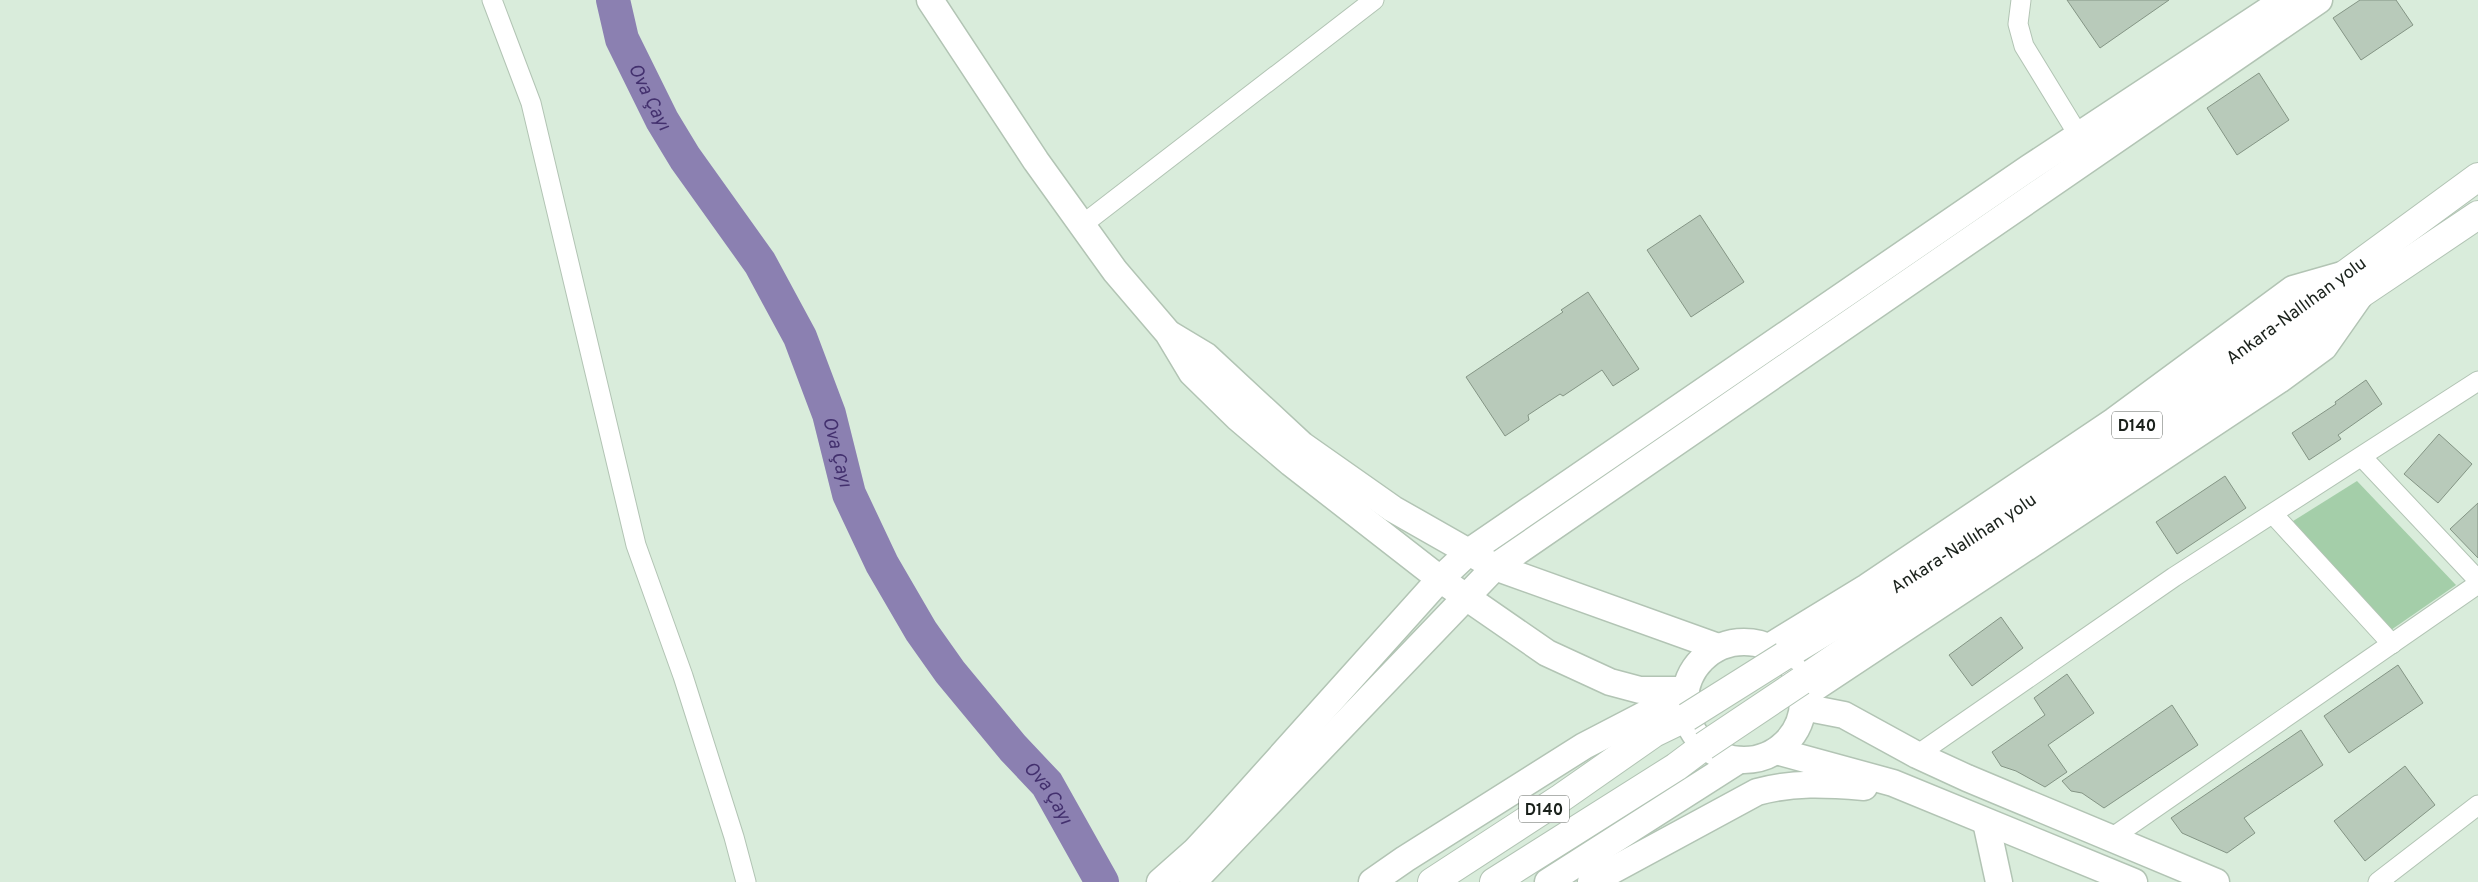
<svg xmlns="http://www.w3.org/2000/svg" width="2478" height="882" font-family="Overpass,sans-serif">
<style>
.green{fill:#a4cea9}
.lines{fill:none;stroke-linecap:round;stroke-linejoin:round}
.river{stroke:#8b80b1;stroke-width:34}
.building{fill:#b8caba;stroke:#849585}
.street-casing{stroke:#b2c4b4;stroke-width:21}
.secondary-casing{stroke:#b2c4b4;stroke-width:29}
.highway-casing{stroke:#b2c4b4;stroke-width:30}
.street{stroke:#fff;stroke-width:19}
.secondary{stroke:#fff;stroke-width:26}
.highway{stroke:#fff;stroke-width:28}
.highway-bridge-casing{stroke:#b2c4b4;stroke-width:30;stroke-linecap:butt}
.highway-bridge{stroke:#fff;stroke-width:28}
.labels{text-anchor:middle;stroke-width:4;stroke-linejoin:round;paint-order:stroke}
.shield{fill:#fff;stroke:#5f645f;stroke-width:1}
.shield-label{font-size:16px;font-weight:bold;fill:#1a211b}
.street-label{font-size:18px;fill:#1a211b;stroke:#fff}
.water-label{font-size:19px;font-style:italic;fill:#43306e;stroke:#fff}
</style>
<rect width="100%" height="100%" fill="#d9ecdb"/>
<path class="green" d="M2357,481L2456,585L2391,630L2290,523Z"/>
<g class="lines">
<path class="river" id="s1" d="M613,0L622,39L662,120L685,158L760,263L800,337L829,414L849,494L882,564L921,631L950,672L1013,748L1047,784L1102,882"/>
</g>
<g class="building">
<path d="M2067,0H2169L2100,48Z"/>
<path d="M2360,0H2396L2413,25L2361,60L2333,18Z"/>
<path d="M2259,73L2289,120L2237,155L2207,108Z"/>
<path d="M1700,215L1744,282L1691,317L1647,250Z"/>
<path d="M1588,292L1639,369L1613,386L1602,370L1563,396L1560,394L1528,415L1529,420L1505,436L1466,377L1563,312L1561,310Z"/>
<path d="M2366,380L2382,404L2338,435L2341,439L2309,460L2292,433L2336,404L2335,402Z"/>
<path d="M2439,434L2472,464L2438,503L2404,474Z"/>
<path d="M2225,476L2246,508L2177,554L2156,522Z"/>
<path d="M2478,503V558L2450,529Z"/>
<path d="M2001,617L2023,648L1972,686L1949,655Z"/>
<path d="M2398,665L2423,703L2349,753L2324,716Z"/>
<path d="M2067,674L2094,713L2048,745L2067,772L2045,787L2016,771L2001,766L1992,752L2045,715L2034,698Z"/>
<path d="M2172,705L2198,745L2104,808L2082,793L2071,791L2062,781Z"/>
<path d="M2301,730L2323,765L2244,818L2255,833L2227,853L2182,833L2171,818Z"/>
<path d="M2405,766L2435,805L2365,861L2334,821Z"/>
</g>
<g class="lines">
<g class="street-casing">
<g id="street">
<path d="M492,0L531,103L636,545L683,676L734,837L746,882"/>
<path d="M2021,0L2018,24L2024,46L2079,136"/>
<path d="M1082,225L1374,0"/>
<path d="M2362,457L2478,580"/>
<path d="M2273,514L2392,644"/>
<path d="M1917,755L2174,577L2478,381"/>
<path d="M2110,839L2478,584"/>
<path d="M2378,882L2478,805"/>
</g>
</g>
<g class="secondary-casing">
<g id="secondary">
<path d="M930,0L1036,161L1115,271L1168,333L1192,373L1237,417L1291,463L1440,579L1547,653L1610,682L1640,690H1686"/>
<path d="M1171,335L1206,356L1302,445L1393,509L1495,567L1718,647"/>
<circle cx="1744" cy="701" r="59"/>
<path d="M1769,647L1867,587L2114,421L2293,289L2342,275"/>
<path d="M1813,689L2279,380L2324,347L2359,297"/>
<path d="M1803,707L1844,715L1917,755L1967,778L2216,882"/>
<path d="M1776,751L1893,783L2134,882"/>
<path d="M1986,822L1999,882"/>
<path d="M1160,882L1195,851L1220,824L1440,579L1470,551L2029,168L2284,0"/>
<path d="M1193,882L1495,567L2319,0"/>
<path d="M1372,882L1405,859L1584,746L1686,693"/>
<path d="M1548,882L1739,760"/>
<path d="M1591,882L1757,792C1793,782 1826,784 1864,787"/>
</g>
</g>
<g class="highway-casing">
<g id="highway">
<path id="s2" d="M1784,656L1855,613L2020,507L2186,391L2478,177"/>
<path d="M1801,681L2030,525L2362,293L2478,215"/>
<path d="M1432,882L1561,798L1654,733L1687,717"/>
<path d="M1494,882L1676,767L1704,746"/>
</g>
</g>
<use href="#street" class="street"/>
<use href="#secondary" class="secondary"/>
<use href="#highway" class="highway"/>
<g class="highway-bridge-casing">
<g id="highway-bridge">
<path d="M1687,717L1784,656"/>
<path d="M1704,746L1801,681"/>
</g>
</g>
<use href="#highway-bridge" class="highway-bridge"/>
</g>
<g class="labels">
<g class="shield">
<rect x="2112" y="411.5" width="50" height="27" rx="4"/>
<rect x="1519" y="795.5" width="50" height="27" rx="4"/>
</g>
<g class="shield-label">
<text x="2137" y="431">D140</text>
<text x="1544" y="815">D140</text>
</g>
<g class="street-label">
<text dy="6" stroke="none"><textPath href="#s2" startOffset="618">Ankara-Nallıhan yolu</textPath></text>
<text dy="6" stroke="none"><textPath href="#s2" startOffset="212">Ankara-Nallıhan yolu</textPath></text>
</g>
<g class="water-label">
<text dy="7" stroke="none"><textPath href="#s1" startOffset="104">Ova Çayı</textPath></text>
<text dy="7" stroke="none"><textPath href="#s1" startOffset="509">Ova Çayı</textPath></text>
<text dy="7" stroke="none"><textPath href="#s1" startOffset="914">Ova Çayı</textPath></text>
</g>
</g>
</svg>
